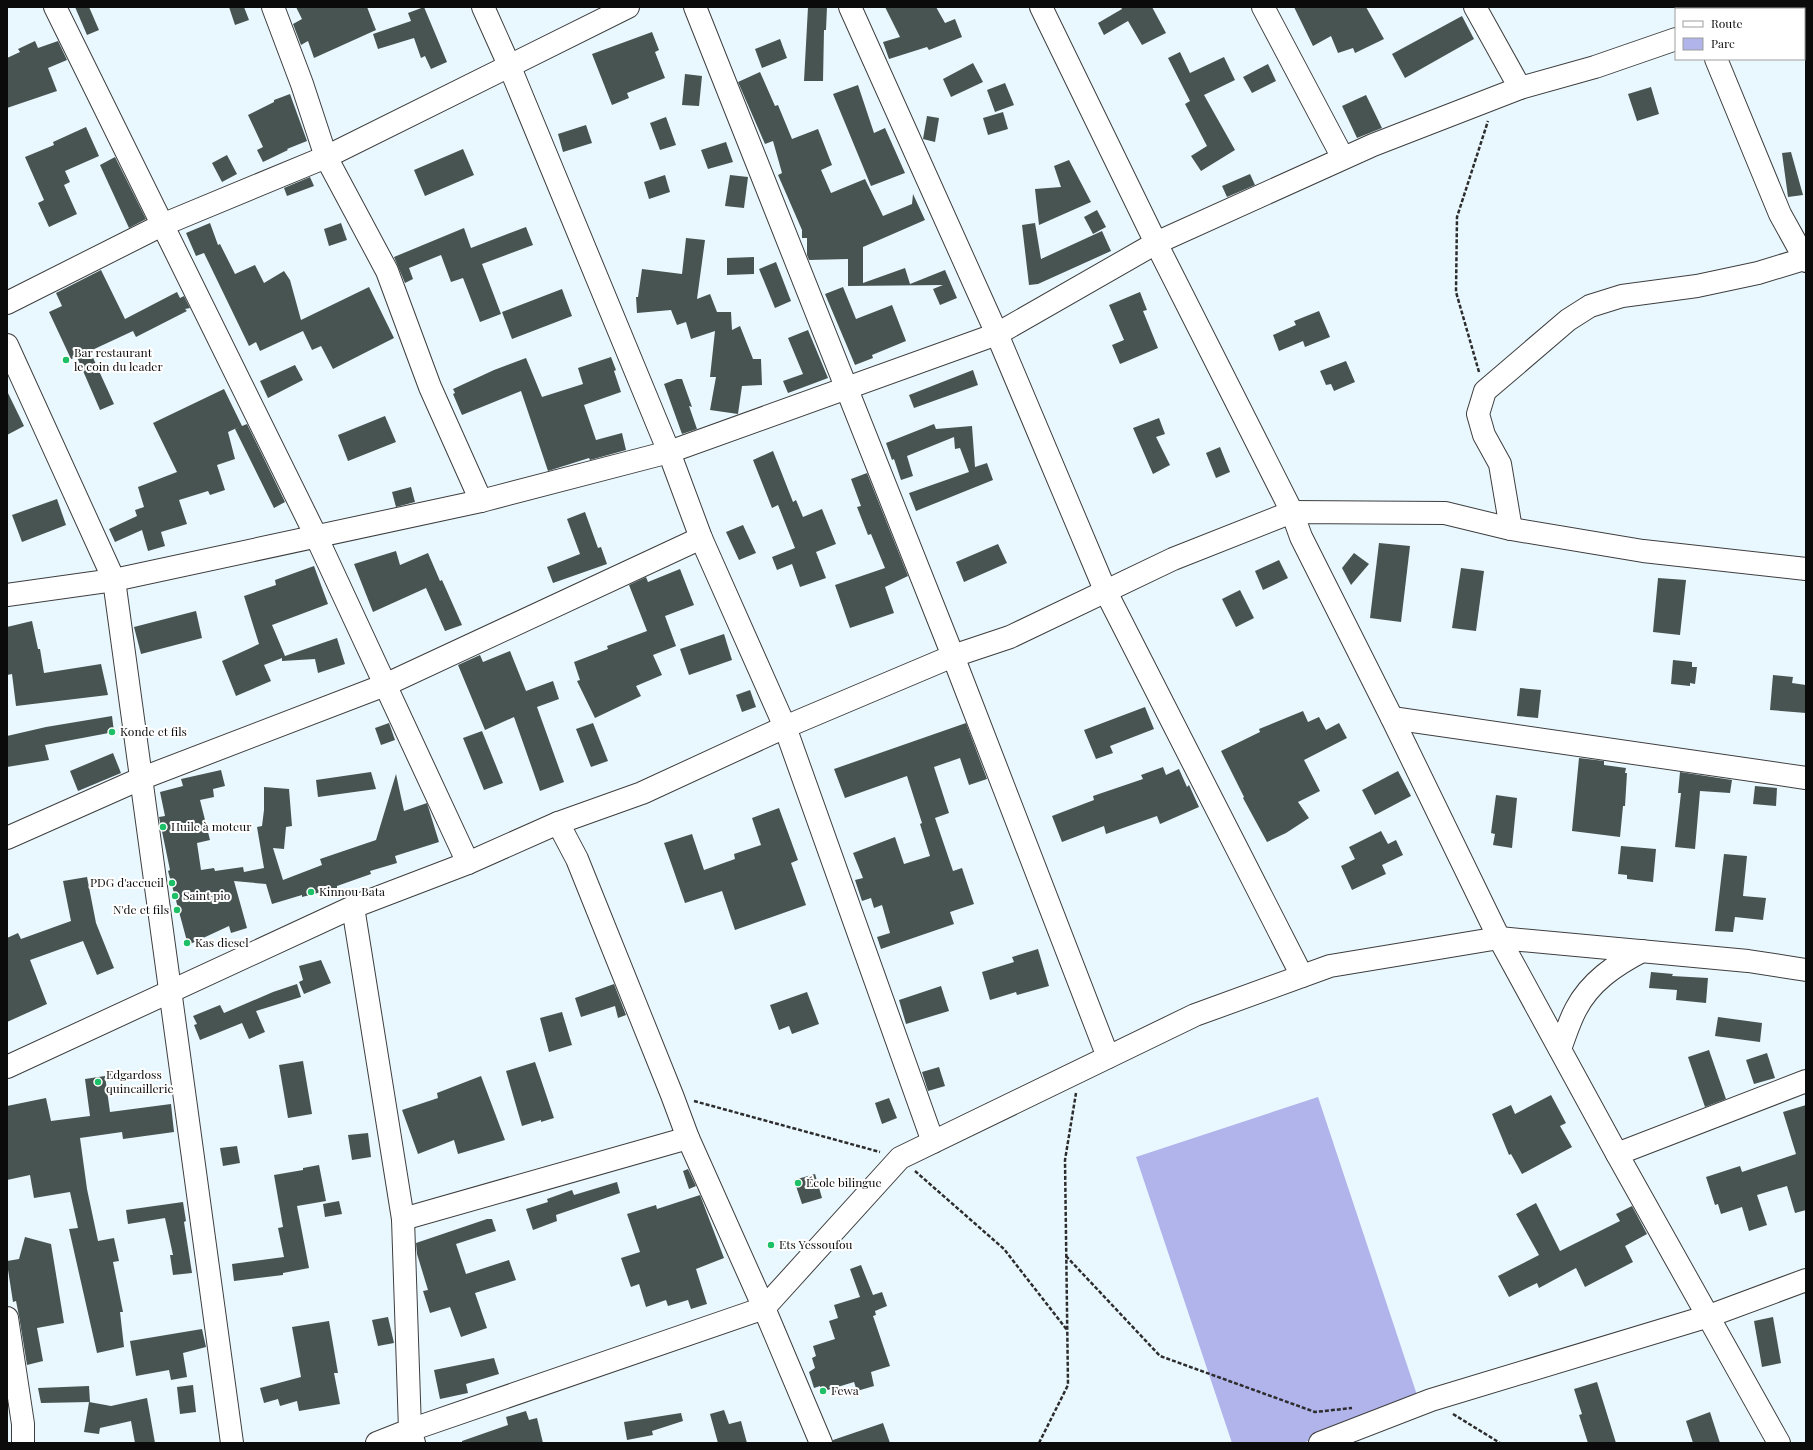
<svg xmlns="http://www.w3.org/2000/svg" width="1813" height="1450" font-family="'Playfair Display',serif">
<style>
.park{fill:#b1b3eb}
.building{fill:#475452}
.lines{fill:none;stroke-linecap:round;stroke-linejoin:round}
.minor-casing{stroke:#3e3e3e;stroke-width:24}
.path{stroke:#2d2d2d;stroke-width:2.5;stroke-dasharray:4 2;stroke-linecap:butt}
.minor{stroke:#fff;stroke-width:22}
.poi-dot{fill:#1dc066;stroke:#fff;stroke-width:1.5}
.labels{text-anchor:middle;stroke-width:4;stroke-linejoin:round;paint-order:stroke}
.poi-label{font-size:12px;fill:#0b0b0b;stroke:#fff;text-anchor:start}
</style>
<rect width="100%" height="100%" fill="#e9f8ff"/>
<path class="park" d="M1318,1097L1420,1404L1302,1443H1232L1136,1157Z"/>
<g class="building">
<path d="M75,7H89L99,30L87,35Z"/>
<path d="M229,7H244L249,20L235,25Z"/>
<path d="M296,7H367L376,30L314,58L308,41L301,45L293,24L302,19Z"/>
<path d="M424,7L447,62L431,69L425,56L421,58L414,38L378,49L373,34L411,21L408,13Z"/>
<path d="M808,7H827L826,30H824L823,81H804Z"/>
<path d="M885,7H936L945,23L955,19L962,37L929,50L927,47L889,59L883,42L900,37Z"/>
<path d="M1121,7H1152L1166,33L1142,45L1128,21L1104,35L1098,23L1122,9Z"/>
<path d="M1294,7H1366L1384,39L1355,53L1353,48L1338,53L1331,36L1313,46Z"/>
<path d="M1462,16L1474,39L1405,78L1392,54Z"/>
<path d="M652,32L659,50L655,52L665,78L627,93L629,98L612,105L592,54Z"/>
<path d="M780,39L787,58L762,68L755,49Z"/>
<path d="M35,41L38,48L58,41L67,60L48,68L57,91L7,108V58L20,52L18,49Z"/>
<path d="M1180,52L1190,73L1224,57L1235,80L1204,95L1235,150L1201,171L1191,156L1207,146L1185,104L1190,101L1168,58Z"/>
<path d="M973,63L983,82L951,97L943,79Z"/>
<path d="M1268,64L1276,81L1252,93L1243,77Z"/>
<path d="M760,72L775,106L778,105L792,139L818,129L832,165L821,170L831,193L865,179L883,216L912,204L913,194L925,220L863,247V283L905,268L910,284L945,270L957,298L940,305L933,289L943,285L848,286V259L809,260L807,255V238H802V230L778,175L782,173L773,141L765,144L738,82Z"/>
<path d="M685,74L702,76L699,106L682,105Z"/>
<path d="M1005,83L1014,105L995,112L987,90Z"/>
<path d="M858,85L874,133L885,128L905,173L871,186L833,94Z"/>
<path d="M1651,87L1659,114L1637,121L1628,94Z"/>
<path d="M290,94L307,141L287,149L288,150L263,162L257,150L263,147L248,115L274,102V100Z"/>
<path d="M1366,95L1382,128L1357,138L1342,106Z"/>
<path d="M1003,112L1008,129L988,135L983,118Z"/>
<path d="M927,116L939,118L935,142L923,139Z"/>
<path d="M666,117L676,145L660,150L650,123Z"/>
<path d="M586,125L592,143L563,152L558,134Z"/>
<path d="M86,127L99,156L65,171L70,182L64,185L77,214L49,227L38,203L44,200L25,157L54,145L53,142Z"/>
<path d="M726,142L733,162L708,169L701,150Z"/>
<path d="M463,149L474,175L425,196L414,170Z"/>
<path d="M1791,152L1803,195L1788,197L1782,153Z"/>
<path d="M227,155L237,174L222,182L212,163Z"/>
<path d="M115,157L146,219L129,228L100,165Z"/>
<path d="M1069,160L1091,202L1039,225L1035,189L1061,187L1054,166Z"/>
<path d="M1250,174L1255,185L1227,197L1222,186Z"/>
<path d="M665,175L670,192L649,199L644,182Z"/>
<path d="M730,175L748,177L744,208L725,206Z"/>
<path d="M310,177L314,186L287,196L284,188Z"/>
<path d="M1097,210L1106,227L1093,234L1084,217Z"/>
<path d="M210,223L218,245L220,244L235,274L255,265L264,283L284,271L290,280L301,320L369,287L394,338L333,369L321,346L312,350L303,331L260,351L256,342L249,346L204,253L196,256L186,233Z"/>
<path d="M341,223L347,240L329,246L324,229Z"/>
<path d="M1035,223L1041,259L1102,231L1111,251L1038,284L1029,285L1022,225Z"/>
<path d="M526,227L533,245L482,264L501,314L480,322L463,278L451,282L441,255L409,268L413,279L405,283L394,257L464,228L471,248Z"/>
<path d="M686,238L705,240L697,299L710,294L717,312H731L732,330L740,326L753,359H761L762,385L742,386L738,414L710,410L716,377H710L715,331L691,339L686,322L677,325L671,310L637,313L636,297H638L642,269L682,274Z"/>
<path d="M754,257V274L727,275V258Z"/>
<path d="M776,262L791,301L775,308L759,269Z"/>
<path d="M101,270L125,319L177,292L180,298L184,296L190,308L185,309L187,311L136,337L133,331L90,351L114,404L100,410L77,357L71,359L49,312L62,306L56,293Z"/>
<path d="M843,287L856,319L892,305L906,341L872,355L873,358L855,365L825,294Z"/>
<path d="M562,289L572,316L512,339L502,312Z"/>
<path d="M1140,292L1147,310L1143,311L1158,348L1120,364L1112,345L1124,340L1109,305Z"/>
<path d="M1319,311L1330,337L1305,347L1303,341L1279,351L1273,335L1296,325L1294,321Z"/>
<path d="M808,330L828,378L788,393L783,381L803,374L788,338Z"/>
<path d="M611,357L616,370L614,371L621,392L584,405L596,440L622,433L626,450L590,460L589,458L548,471L521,391L462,415L453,394L455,393L453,389L494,370L526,358L542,397L583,384L578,368Z"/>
<path d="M1346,361L1355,382L1334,391L1331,384L1326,385L1320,371Z"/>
<path d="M295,365L303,380L268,398L260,381Z"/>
<path d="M973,370L978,385L914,408L909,395Z"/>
<path d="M677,379H682L692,407L689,406L697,429L682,434L664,384Z"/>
<path d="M224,389L242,426L247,424L285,502L274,508L235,429L239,427L228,432L235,459L217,465L225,490L210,495L208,491L179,500L187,524L161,532L165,546L148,551L142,530L115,542L109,529L137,516L135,510L144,507L138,487L177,472L153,423Z"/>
<path d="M7,391L24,426L7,435Z"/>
<path d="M385,416L396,442L348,461L338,435Z"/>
<path d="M1159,418L1165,434L1156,437L1170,465L1153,474L1133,428Z"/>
<path d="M934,424L936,429L972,426L975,467L987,463L993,480L916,511L909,493L969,472L960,448L955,449L954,437L907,456L913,476L901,480L894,459L892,460L886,443Z"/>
<path d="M1220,447L1230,472L1216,478L1206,453Z"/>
<path d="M773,451L793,502L796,500L803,517L822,509L836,544L816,552L826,578L800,587L792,564L777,570L772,557L795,548L778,505L772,508L753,460Z"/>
<path d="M867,473L908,576L885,587L894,613L850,628L835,585L885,568L871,534L868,535L857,507L861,506L851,479Z"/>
<path d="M411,487L415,502L396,507L392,492Z"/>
<path d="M57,499L66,525L22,542L12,515Z"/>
<path d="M585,512L598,548L601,547L607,564L553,583L547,567L580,554L567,519Z"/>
<path d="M743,525L756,553L739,560L726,532Z"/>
<path d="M1379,543L1410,546L1401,622L1370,618Z"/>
<path d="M998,544L1007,563L964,582L956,562Z"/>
<path d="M396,551L400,565L428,553L440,581L442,580L462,625L445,631L426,588L373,612L354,564Z"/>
<path d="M1354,553L1369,564L1351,585L1342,568Z"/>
<path d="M1279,560L1288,578L1263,590L1255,571Z"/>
<path d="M314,566L328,604L272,625L285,656L337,638L345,664L318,673L315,659L282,661V658L264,665L271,681L236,696L222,661L259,644L244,596L276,585L275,580Z"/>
<path d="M1461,568L1484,571L1476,631L1452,628Z"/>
<path d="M680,569L694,605L665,616L676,646L653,655L662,675L636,686L641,696L595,718L577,681L580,680L574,662L608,649L607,646L647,631L629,585L646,577L648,582Z"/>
<path d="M1658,578L1686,580L1680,635L1653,632Z"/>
<path d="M1240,590L1254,618L1236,627L1222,599Z"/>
<path d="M196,611L202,638L141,654L134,627Z"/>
<path d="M32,621L38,649H40L44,673L101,664L108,695L16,706L12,674L7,675V627Z"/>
<path d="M724,634L732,660L689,675L680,649Z"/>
<path d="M510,651L526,691L553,681L559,699L537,707L564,782L540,791L514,717L485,730L458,665L480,655L483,662Z"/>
<path d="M1673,660L1692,662V667H1697L1695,684L1690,683V686L1671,684Z"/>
<path d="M1773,675L1793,677L1792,683L1806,685V713L1770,710Z"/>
<path d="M1520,688L1541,690L1538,718L1517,716Z"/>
<path d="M750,690L756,707L742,712L736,695Z"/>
<path d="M1145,707L1154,729L1110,746L1113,753L1096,759L1084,730Z"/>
<path d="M1303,711L1308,722L1319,717L1326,730L1339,723L1347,738L1304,760L1320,791L1298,802L1309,818L1286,833L1267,842L1243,798L1244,797L1221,751L1260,732L1259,729Z"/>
<path d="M112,716L114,732L45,745L49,760L7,767V736L46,727Z"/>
<path d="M389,723L395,740L381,745L375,728Z"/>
<path d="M593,723L608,761L591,767L576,729Z"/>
<path d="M966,723L987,779L969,785L960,758L934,767L949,813L935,818L953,871L962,868L974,904L950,912L954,924L881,949L877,937L890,933L882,905L874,908L871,898L862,901L855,880L863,878L853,853L895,837L904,864L930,856L920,824L922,823L907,776L845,798L834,769Z"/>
<path d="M482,731L503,783L484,790L463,738Z"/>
<path d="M113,753L121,773L78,791L70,771Z"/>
<path d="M1579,758L1604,761V765L1626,768L1625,773H1627L1625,806H1623L1620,837L1572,831Z"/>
<path d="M1163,767L1166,775L1179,769L1187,787L1189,785L1199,807L1160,824L1157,816L1106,834L1104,826L1062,842L1052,816L1094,800L1093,796L1143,779L1141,775Z"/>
<path d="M221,770L225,786L213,789L214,797L200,800L210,840L197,843L201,870L214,868L215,871L243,867L244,872L264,868L257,827L262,826L264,810V787L289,789L292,826L286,827L284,849L273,848L283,880L322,865L320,859L376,840L396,774L404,811L427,803L439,842L395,856L397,863L370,871L371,874L337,886V888L302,897V895L272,904L266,884L234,881L247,928L231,933L229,926L188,945L168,871L170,870L159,817L165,816L160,792L183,786L181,779Z"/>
<path d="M1398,771L1411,796L1375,815L1362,790Z"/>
<path d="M371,772L376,789L318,797L316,780Z"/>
<path d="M1680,772L1732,780L1730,793L1700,791L1695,849L1675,847L1681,793H1678Z"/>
<path d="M1755,786L1777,788L1776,806L1753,804Z"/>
<path d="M1496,795L1517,798L1512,848L1493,845L1495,834L1491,833Z"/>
<path d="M779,808L798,860L791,863L806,905L735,930L722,891L685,903L664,843L692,834L704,870L735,859L734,854L761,845L752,818Z"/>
<path d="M1381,831L1388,844L1396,840L1403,855L1382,865L1386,874L1352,890L1341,866L1355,859L1349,847Z"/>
<path d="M1621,846L1656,849L1653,882L1627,879V875L1618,874Z"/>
<path d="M1724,854L1747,856L1743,896L1766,898L1763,920L1735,917L1733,932L1715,931Z"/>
<path d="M87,877L96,923L114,968L97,975L83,941L30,960L47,1004L7,1022V938L18,933L21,939L71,921L63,881Z"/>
<path d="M1038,949L1049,986L1017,995L1016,992L990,1000L982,972L1014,962L1012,957Z"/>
<path d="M321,960L331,983L304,994L299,982L303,980L299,966Z"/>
<path d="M1651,972L1673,974L1672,976L1708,978L1706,1003L1676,1000L1677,990L1649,988Z"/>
<path d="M297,984L301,997L256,1011L265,1032L249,1039L242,1023L200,1040L194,1025L197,1024L193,1016L220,1005L224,1013L273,992Z"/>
<path d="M614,984L626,1015L618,1018L615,1006L581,1017L575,998Z"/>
<path d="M941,986L949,1011L906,1024L899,1000Z"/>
<path d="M807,992L819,1024L792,1034L789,1026L779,1030L770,1005Z"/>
<path d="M562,1012L572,1045L549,1052L540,1018Z"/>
<path d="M1718,1017L1762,1023L1760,1042L1715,1036Z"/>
<path d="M1709,1050L1726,1099L1705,1107L1688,1057Z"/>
<path d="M1767,1053L1775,1078L1754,1084L1746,1060Z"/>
<path d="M303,1061L312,1114L288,1118L279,1065Z"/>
<path d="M535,1062L554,1118L541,1122V1120L522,1126L506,1071Z"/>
<path d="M939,1067L945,1086L928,1091L922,1072Z"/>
<path d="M105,1076L110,1112L171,1104L174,1132L123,1139L122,1132L80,1138L87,1189L98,1241L114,1238L119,1261L113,1262L123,1312H120L124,1347L97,1353L69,1229L78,1228L70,1192L34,1198L30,1175L7,1180V1106L46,1098L51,1121L90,1116L85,1079Z"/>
<path d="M481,1076L505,1140L458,1154L454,1140L418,1154L402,1110L438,1098L437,1093Z"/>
<path d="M1551,1095L1566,1123L1560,1126L1572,1147L1522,1174L1511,1154L1509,1155L1492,1114L1511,1105L1515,1114Z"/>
<path d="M889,1098L897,1118L882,1124L875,1103Z"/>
<path d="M1806,1105V1210L1795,1213L1787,1186L1757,1195L1767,1225L1749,1231L1742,1207L1721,1214L1718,1204L1715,1205L1706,1177L1740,1166L1742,1172L1796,1154L1783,1112Z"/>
<path d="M368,1133L371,1157L352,1160L348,1135Z"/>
<path d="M237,1146L240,1163L223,1166L220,1148Z"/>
<path d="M319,1165L326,1201L297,1206L309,1268L283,1273V1275L234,1281L232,1264L284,1257L278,1228L283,1227L274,1175L303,1170V1168Z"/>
<path d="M688,1169L696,1186L689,1189L683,1171Z"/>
<path d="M815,1174L822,1198L802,1204L794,1180Z"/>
<path d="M617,1182L620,1193L556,1215L557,1221L533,1230L526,1209L548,1202L547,1199L572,1190L574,1195Z"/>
<path d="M700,1195L724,1258L696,1269L707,1304L691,1309L688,1300L668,1306L666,1300L646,1307L639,1284L631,1287L621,1258L640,1252L627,1214L656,1205L657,1209Z"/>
<path d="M339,1201L342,1214L325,1217L323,1204Z"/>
<path d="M183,1202L186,1221L184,1222L192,1273L173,1275L170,1255H173L165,1218L128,1224L126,1210Z"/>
<path d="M1536,1203L1560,1251L1620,1221L1616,1214L1632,1206L1647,1234L1625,1246L1633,1262L1585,1287L1576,1268L1539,1288L1537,1283L1509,1297L1498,1276L1539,1255L1516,1214Z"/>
<path d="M487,1219H492L496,1231L456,1244L466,1274L509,1260L516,1280L475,1293L487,1328L461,1337L450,1307L430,1313L423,1291L428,1290L417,1254L416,1243Z"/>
<path d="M25,1237L51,1244L64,1323L37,1328L43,1361L27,1365L19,1316L16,1301L13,1302L7,1263V1261L19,1259Z"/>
<path d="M861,1265L873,1295L882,1292L887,1306L875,1311L876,1315L873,1316L890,1366L871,1372L874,1386L857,1391L854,1382L821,1392L820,1386L814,1388L809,1372L815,1368L812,1358L816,1356L813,1346L835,1339L829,1321L838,1318L834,1305L860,1297L850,1269Z"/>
<path d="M388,1317L394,1343L378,1346L372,1320Z"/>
<path d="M1773,1317L1781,1363L1762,1367L1754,1321Z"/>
<path d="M329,1321L338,1373H334L340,1404L299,1411L297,1401L280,1406L278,1399L264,1403L260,1388L301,1377L292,1327Z"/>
<path d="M202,1329L206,1347L183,1353L187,1377L171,1380L169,1370L136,1376L130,1341Z"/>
<path d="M494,1358L499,1374L466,1384L468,1393L440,1399L434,1370Z"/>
<path d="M1597,1382L1616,1443H1588L1579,1415L1582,1414L1574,1389Z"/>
<path d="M193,1385L196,1412L180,1414L177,1387Z"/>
<path d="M89,1386L90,1402L41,1403L38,1388Z"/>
<path d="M147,1398L155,1443H135L131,1421L100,1428L99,1434L84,1432L89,1402L111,1406Z"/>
<path d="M724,1410L729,1424L741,1421L747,1443H718L710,1414Z"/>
<path d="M526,1411L529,1420L537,1418L543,1443H462V1441L508,1425L506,1417Z"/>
<path d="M1710,1412L1720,1443H1693L1686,1421Z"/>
<path d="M681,1413L683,1421L652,1431L653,1435L627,1440L624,1422Z"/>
<path d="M883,1423L890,1443H833V1440Z"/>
</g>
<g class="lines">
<g class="minor-casing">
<g id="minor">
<path d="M55,7L316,536L468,863"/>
<path d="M273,7L302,84L326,157L387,271L430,387L481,501"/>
<path d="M483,7L509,65L669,452L701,538L785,727L933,1142"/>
<path d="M695,7L953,656L1108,1057"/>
<path d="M850,7L997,334L1105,590L1302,976"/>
<path d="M1041,7L1156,243L1292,512L1301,537L1392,718L1499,938L1617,1154L1779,1443"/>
<path d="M1263,7L1343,158"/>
<path d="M1475,7L1520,88"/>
<path d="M1694,7L1695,9"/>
<path d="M1804,11H1806"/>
<path d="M1716,59L1780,214L1806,261"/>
<path d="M7,303L162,225L326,157L628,7"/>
<path d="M7,345L114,580L232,1443"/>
<path d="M1511,529L1500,464L1484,435L1478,414L1485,391L1568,320L1590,306L1622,296L1697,286L1758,273L1804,259"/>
<path d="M7,595L114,580L481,501L669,452L997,334L1156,243L1373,145L1520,88L1595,67L1676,39"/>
<path d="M1392,718L1806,778"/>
<path d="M558,823L642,793L785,727L953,656L1010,637L1173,559L1292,512L1445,513L1511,529L1643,551L1806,569"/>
<path d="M7,838L140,779L385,685L701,538"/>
<path d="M353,907L403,1219L410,1430L414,1443"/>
<path d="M1560,1049C1565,1036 1569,1022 1576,1009C1590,982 1615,965 1642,951"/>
<path d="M7,1067L353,907L468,863L558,823L577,859L672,1095L688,1138L764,1308L900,1158L1195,1015L1330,966L1499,938L1748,961L1806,970"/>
<path d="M1617,1154L1806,1081"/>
<path d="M403,1219L688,1138"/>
<path d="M7,1318L23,1424V1443"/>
<path d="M377,1443L410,1430L764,1308L821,1443"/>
<path d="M1320,1443L1431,1400L1709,1316L1806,1280"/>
</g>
</g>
<g class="path">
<path d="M1479,372L1456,292L1457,217L1488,121"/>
<path d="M694,1101L880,1152"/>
<path d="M915,1171L1004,1249L1067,1330"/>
<path d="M1066,1256L1160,1356L1315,1412L1352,1408"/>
<path d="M1453,1414L1500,1443"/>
<path d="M1039,1443L1068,1385L1065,1160L1076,1093"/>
</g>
<use href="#minor" class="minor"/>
</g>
<g class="poi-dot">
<circle cx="66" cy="360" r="4"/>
<circle cx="112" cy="732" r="4"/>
<circle cx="163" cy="827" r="4"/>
<circle cx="172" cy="883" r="4"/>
<circle cx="311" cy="892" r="4"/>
<circle cx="175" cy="896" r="4"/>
<circle cx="177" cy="910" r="4"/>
<circle cx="187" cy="943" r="4"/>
<circle cx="98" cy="1082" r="4"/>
<circle cx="798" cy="1183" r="4"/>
<circle cx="771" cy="1245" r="4"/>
<circle cx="823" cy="1391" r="4"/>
</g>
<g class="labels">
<g class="poi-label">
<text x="74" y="357">Bar restaurant<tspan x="74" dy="14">le coin du leader</tspan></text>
<text x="120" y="736">Konde et fils</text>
<text x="171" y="831">Huile à moteur</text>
<text x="164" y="887" text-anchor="end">PDG d'accueil</text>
<text x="319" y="896">Kinnou Bata</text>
<text x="183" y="900">Saint pio</text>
<text x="169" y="914" text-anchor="end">N'de et fils</text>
<text x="195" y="947">Kas diesel</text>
<text x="106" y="1079">Edgardoss<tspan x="106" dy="14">quincaillerie</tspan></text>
<text x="806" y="1187">École bilingue</text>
<text x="779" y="1249">Ets Yessoufou</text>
<text x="831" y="1395">Fewa</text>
</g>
</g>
<rect width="1813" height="1450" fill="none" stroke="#0b0b0b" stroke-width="16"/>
<rect x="1675" y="8" width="130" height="52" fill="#ffffff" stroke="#9d9d9d"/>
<rect x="1683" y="21" width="20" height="6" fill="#ffffff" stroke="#9d9d9d"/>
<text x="1711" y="28" font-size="12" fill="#0b0b0b">Route</text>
<rect x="1683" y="38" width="20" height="12" fill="#b1b3eb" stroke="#9d9d9d"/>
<text x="1711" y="48" font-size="12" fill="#0b0b0b">Parc</text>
</svg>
